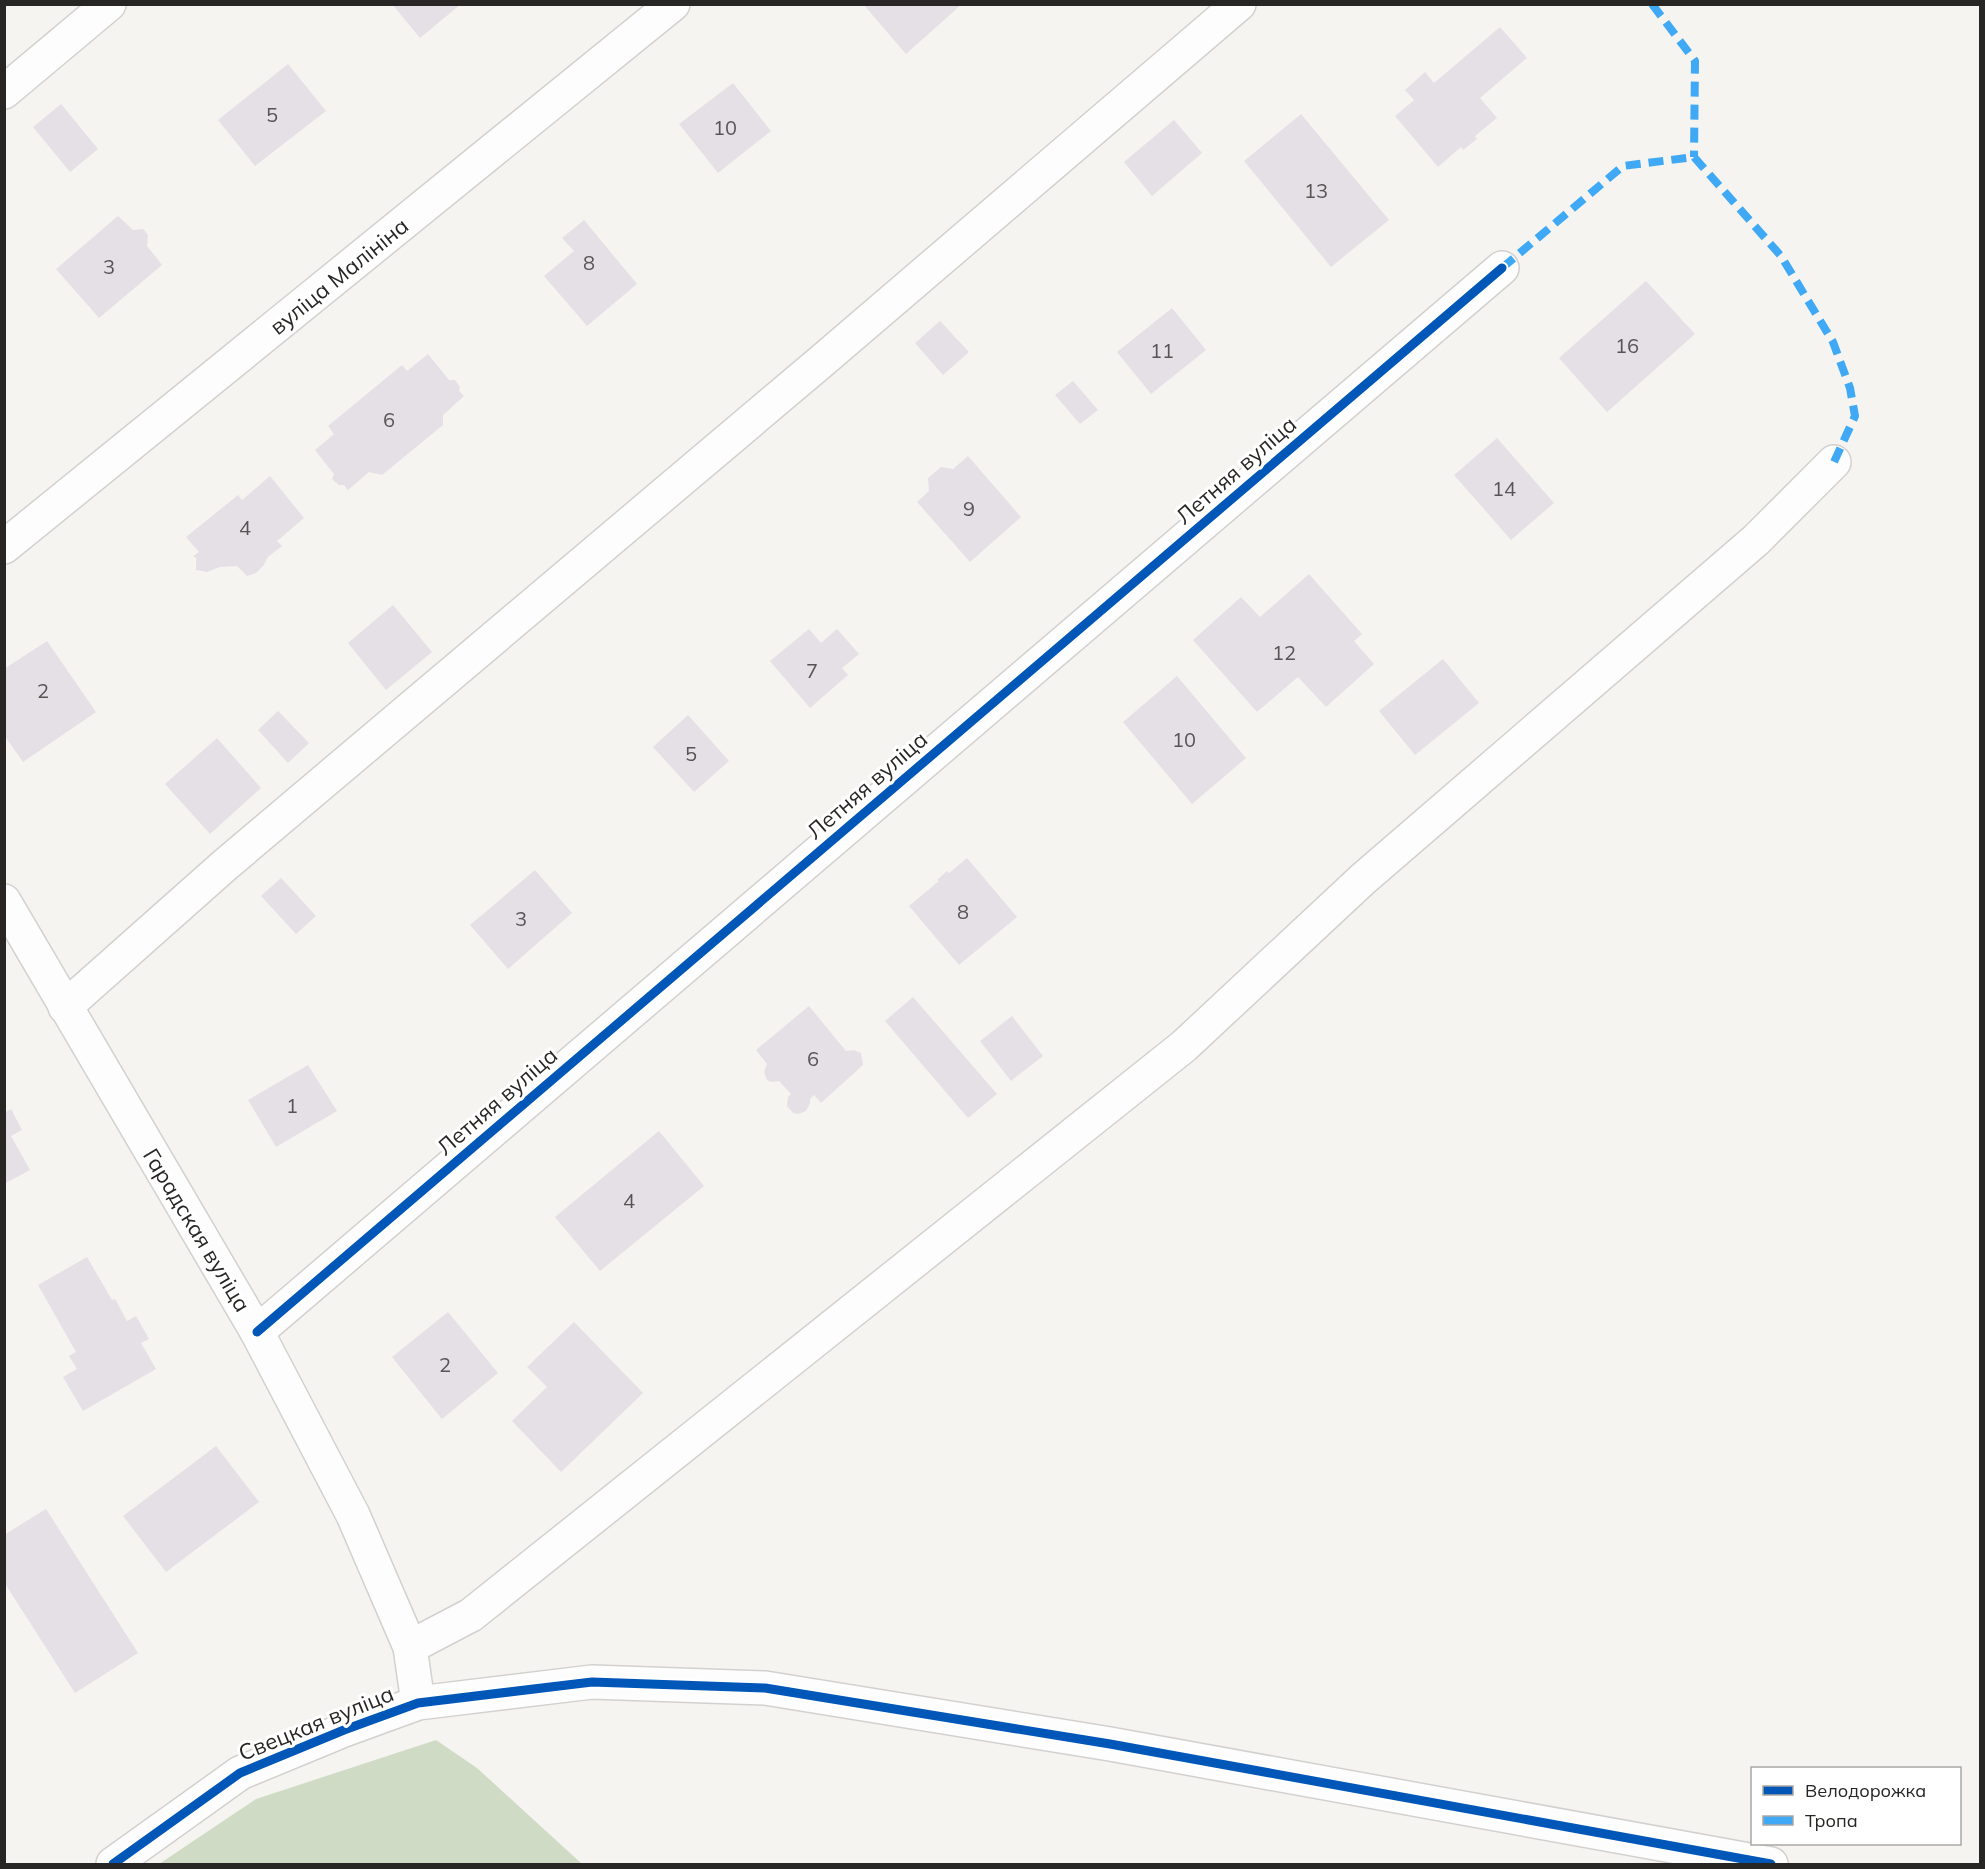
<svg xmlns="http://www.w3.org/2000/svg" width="1985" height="1869" font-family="Mulish,sans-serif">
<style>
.forest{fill:#d0dbc6}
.building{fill:#e4e0e6}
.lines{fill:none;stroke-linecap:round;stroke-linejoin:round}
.minor-casing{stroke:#d3d1cf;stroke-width:36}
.minor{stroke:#fefdfd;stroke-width:33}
.quiet{stroke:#3fa9f5;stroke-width:8;stroke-dasharray:15 8;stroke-linecap:butt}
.cycleway-casing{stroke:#fff;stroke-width:13}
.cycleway{stroke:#0057b8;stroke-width:9}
.labels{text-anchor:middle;stroke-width:6;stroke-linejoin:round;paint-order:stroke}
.number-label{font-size:20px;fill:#575454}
.street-label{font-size:22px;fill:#282624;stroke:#fff}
</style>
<rect width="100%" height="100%" fill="#f6f4f1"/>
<path class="forest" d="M436,1740L477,1768L582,1864H159L256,1799Z"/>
<g class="building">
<path d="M392,4H461L420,38Z"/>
<path d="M863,4H962L906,54Z"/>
<path d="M1500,27L1527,58L1480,98L1497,118L1475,136L1477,139L1463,150L1461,147L1438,167L1395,116L1414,100L1405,90L1425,72L1434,83Z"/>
<path d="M288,64L326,111L255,166L218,120Z"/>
<path d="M733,83L771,131L718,173L679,124Z"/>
<path d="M61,104L98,149L70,172L33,127Z"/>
<path d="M1301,114L1389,220L1331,267L1244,161Z"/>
<path d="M1174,120L1202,153L1152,196L1124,162Z"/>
<path d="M118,216L133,230L143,229L148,235L147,246L162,265L99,318L56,269Z"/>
<path d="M584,220L637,284L587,326L544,276L574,251L562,238Z"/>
<path d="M1646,281L1695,334L1607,412L1559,358Z"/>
<path d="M1172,308L1206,350L1151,394L1117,352Z"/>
<path d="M940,321L969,352L943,375L915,343Z"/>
<path d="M428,354L449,380H455L460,387L459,391L464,396L443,415V425L382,475L369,472L348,490L344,485H339L332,479L334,474L315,450L334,434L328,426L402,365L407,371Z"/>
<path d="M1073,381L1098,410L1080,424L1055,395Z"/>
<path d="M1497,438L1554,503L1511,540L1454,475Z"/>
<path d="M968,456L1021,517L970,562L917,502L929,491L928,478L941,467L953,469Z"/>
<path d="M270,476L304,518L277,541L282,546L268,557L263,566L256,573L247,576L237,566L220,567L207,572L196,570V558L193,556L199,552L186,537L238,495L242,500Z"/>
<path d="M1309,574L1362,634L1354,641L1374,664L1326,707L1298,677L1257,712L1193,640L1241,597L1260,617Z"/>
<path d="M393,605L432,652L386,690L348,643Z"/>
<path d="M809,629L821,643L837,629L859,654L842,668L848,675L810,708L770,661Z"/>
<path d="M47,641L96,712L23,762L4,735V669Z"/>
<path d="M1443,659L1479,703L1415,755L1379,711Z"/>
<path d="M1177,676L1246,758L1192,804L1123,722Z"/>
<path d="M278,711L309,743L288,763L258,730Z"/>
<path d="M688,715L729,761L694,792L653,747Z"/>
<path d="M217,738L261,788L210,834L165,784Z"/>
<path d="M967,858L1017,917L959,965L909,906L939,881L937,880L947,871L949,873Z"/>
<path d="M535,870L572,913L508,969L470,925Z"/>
<path d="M281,878L316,916L296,934L261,896Z"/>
<path d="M913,997L997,1094L968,1118L885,1021Z"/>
<path d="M809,1006L846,1051L854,1050L861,1053L863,1065L821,1103L814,1095L810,1099V1103L806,1111L798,1114L793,1113L787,1106L788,1097L791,1094L779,1081L771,1082L767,1080L764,1072L767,1064L756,1050Z"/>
<path d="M1012,1016L1043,1056L1011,1081L980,1041Z"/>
<path d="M308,1065L337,1111L276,1147L248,1100Z"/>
<path d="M11,1109L22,1130L11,1136L30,1170L4,1184V1113Z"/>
<path d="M659,1131L704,1186L600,1271L555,1217Z"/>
<path d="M87,1257L112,1300L115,1299L127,1321L136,1316L149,1339L141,1343L156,1369L83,1411L63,1377L77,1369L69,1356L76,1352L38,1285Z"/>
<path d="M448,1312L498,1373L442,1419L392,1357Z"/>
<path d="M574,1322L643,1393L561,1472L512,1421L547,1387L527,1367Z"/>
<path d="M216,1446L259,1502L166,1572L123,1516Z"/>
<path d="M46,1509L138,1653L75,1693L4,1582V1535Z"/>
</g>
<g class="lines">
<g class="minor-casing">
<g id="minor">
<path d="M4,92L109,4"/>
<path d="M4,547L673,4"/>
<path d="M4,901L257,1332L353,1515L410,1647L418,1703"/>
<path d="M65,1007L225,865L823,360L1239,4"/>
<path d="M257,1332L1502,268"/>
<path d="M410,1647L471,1615L1184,1046L1363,879L1756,540L1834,462"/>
<path d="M113,1864L240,1773L344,1730L418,1703L592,1682L765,1688L1110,1744L1771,1864"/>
</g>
</g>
<use href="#minor" class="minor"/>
<g class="quiet">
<path d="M1652,4L1695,61L1694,157"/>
<path d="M1502,268L1623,166L1694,157L1781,256L1833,342L1850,388L1855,416L1834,462"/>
</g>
<g class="cycleway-casing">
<g id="cycleway">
<path d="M257,1332L1502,268"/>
<path d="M113,1864L240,1773L344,1730L418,1703L592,1682L765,1688L1110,1744L1771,1864"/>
</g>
</g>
<use href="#cycleway" class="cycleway"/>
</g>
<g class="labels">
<g class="number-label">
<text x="272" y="122">5</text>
<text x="725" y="135">10</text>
<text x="1316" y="198">13</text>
<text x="589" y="270">8</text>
<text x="109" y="274">3</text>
<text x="1627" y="353">16</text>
<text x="1162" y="358">11</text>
<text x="389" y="427">6</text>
<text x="1504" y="496">14</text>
<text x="969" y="516">9</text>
<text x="245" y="535">4</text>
<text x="1284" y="660">12</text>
<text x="812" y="678">7</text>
<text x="43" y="698">2</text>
<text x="1184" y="747">10</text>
<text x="691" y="761">5</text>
<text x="963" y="919">8</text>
<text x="521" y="926">3</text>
<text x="813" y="1066">6</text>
<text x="292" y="1113">1</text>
<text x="629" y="1208">4</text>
<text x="445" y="1372">2</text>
</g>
<g class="street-label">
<text transform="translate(339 276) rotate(-39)" y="8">вуліца Малініна</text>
<text transform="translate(1236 470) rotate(-41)" y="8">Летняя вуліца</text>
<text transform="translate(867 785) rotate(-41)" y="8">Летняя вуліца</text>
<text transform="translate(497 1101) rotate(-41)" y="8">Летняя вуліца</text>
<text transform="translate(197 1230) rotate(59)" y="8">Гарадская вуліца</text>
<text transform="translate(316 1723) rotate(-22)" y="8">Свецкая вуліца</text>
</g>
</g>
<rect width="1985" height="1869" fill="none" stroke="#282624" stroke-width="12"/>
<rect x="1751" y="1767" width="210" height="78" fill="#ffffff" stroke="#a9a8a7" stroke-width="1.5"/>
<rect x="1763" y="1786" width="30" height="9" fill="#0057b8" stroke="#a9a8a7" stroke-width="1.5"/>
<text x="1805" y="1797" font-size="18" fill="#282624">Велодорожка</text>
<rect x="1763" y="1816" width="30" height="9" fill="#3fa9f5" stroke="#a9a8a7" stroke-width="1.5"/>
<text x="1805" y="1827" font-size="18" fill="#282624">Тропа</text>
</svg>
